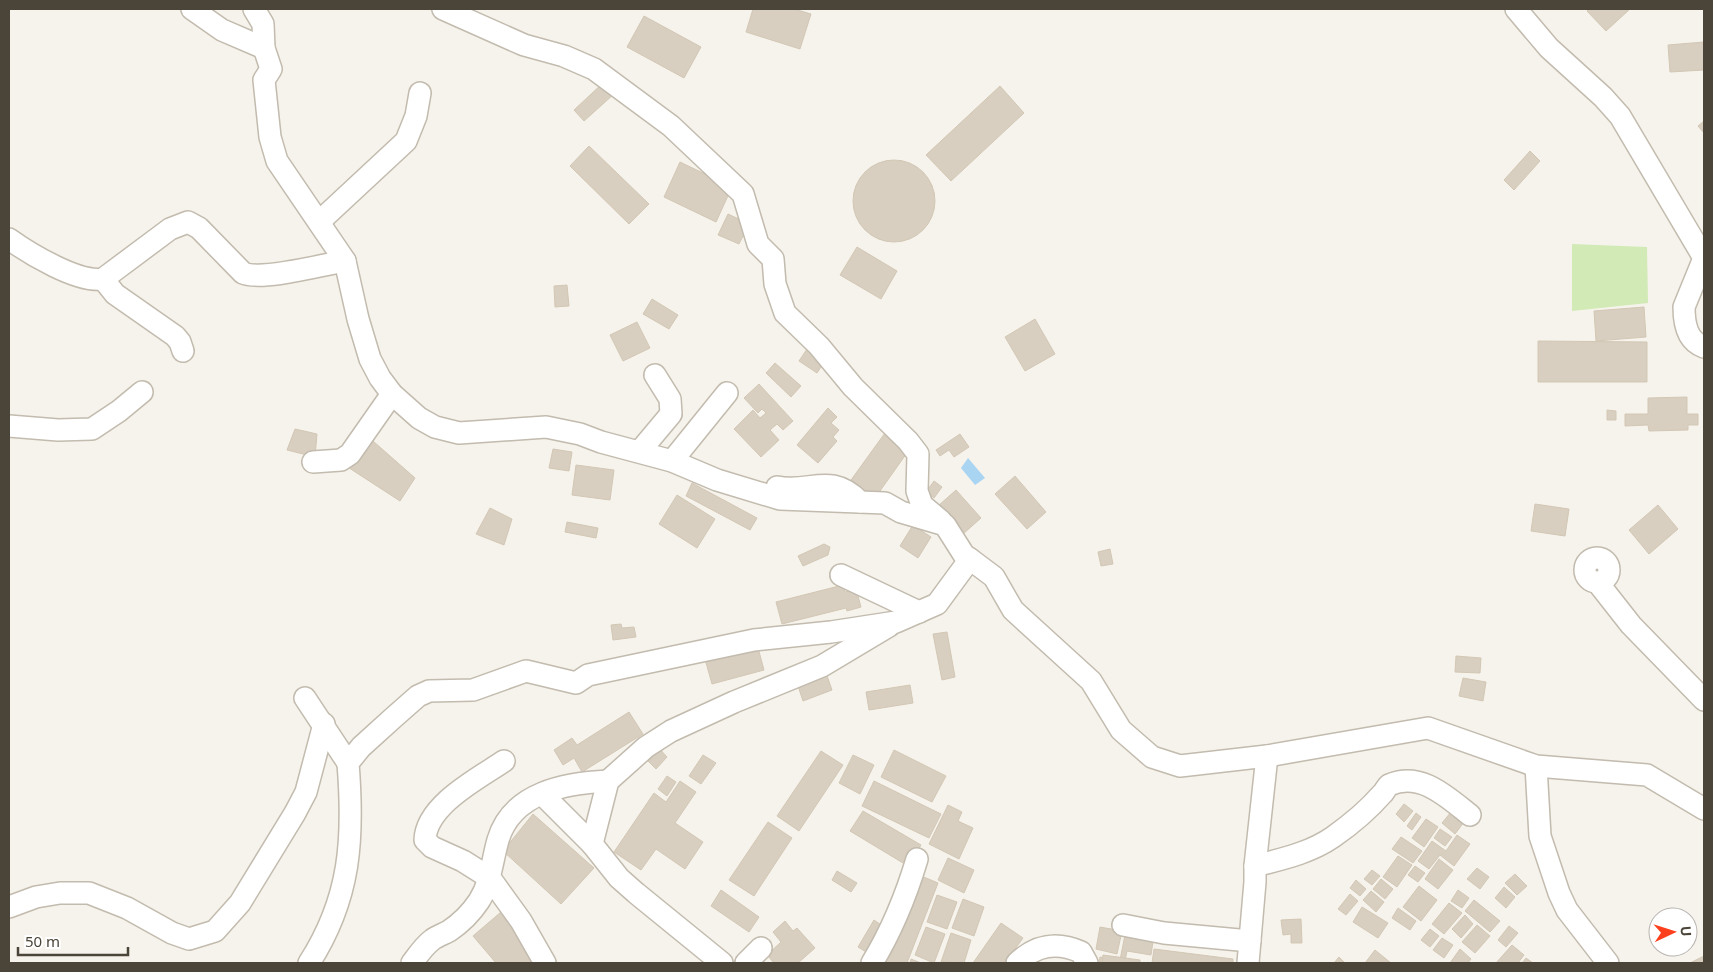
<svg xmlns="http://www.w3.org/2000/svg" width="1713" height="972" font-family="'Noto Sans',sans-serif">
<style>
.green{fill:#d2eab5}
.water{fill:#a9d4f2}
.building{fill:#d8cfc1;stroke:#d3c7b4}
.lines{fill:none;stroke-linecap:round;stroke-linejoin:round}
.minor-casing{stroke:#c2bbae;stroke-width:24}
.minor{stroke:#fff;stroke-width:21}
</style>
<rect width="100%" height="100%" fill="#f6f3ec"/>
<path class="green" d="M1572,244L1647,247L1648,303L1572,311Z"/>
<path class="water" d="M968,458L985,478L975,485L961,468Z"/>
<g class="building">
<path d="M753,9H794L811,14L800,49L746,32Z"/>
<path d="M1589,9H1630L1606,31L1587,11Z"/>
<path d="M644,16L701,47L684,78L627,47Z"/>
<path d="M1704,42V70L1670,72L1668,45Z"/>
<path d="M604,82L614,94L584,121L574,110Z"/>
<path d="M1000,86L1024,113L951,181L926,155Z"/>
<path d="M1704,121V133L1698,126Z"/>
<path d="M589,146L649,204L629,224L570,166Z"/>
<path d="M1530,151L1540,161L1514,190L1504,180Z"/>
<circle cx="894" cy="201" r="41"/>
<path d="M680,162L732,187L716,222L664,197Z"/>
<path d="M728,214L749,224L739,244L718,235Z"/>
<path d="M857,247L897,271L881,299L840,275Z"/>
<path d="M567,285L569,306L555,307L554,286Z"/>
<path d="M652,299L678,315L669,329L643,314Z"/>
<path d="M1644,307L1646,337L1596,341L1594,311Z"/>
<path d="M1035,319L1055,354L1025,371L1005,337Z"/>
<path d="M637,322L650,348L623,361L610,335Z"/>
<path d="M1538,341L1647,342V382H1538Z"/>
<path d="M809,346L827,358L817,373L799,361Z"/>
<path d="M775,363L801,386L791,397L766,373Z"/>
<path d="M759,384L793,421L783,430L777,424L770,430L779,440L761,457L734,429L753,410L760,418L766,413L762,409L758,413L744,398Z"/>
<path d="M1687,397V414H1698V425H1688V430L1649,431L1648,425L1625,426V414H1648V398Z"/>
<path d="M828,408L837,417L831,423L839,430L833,437L837,441L818,463L797,445Z"/>
<path d="M1607,410L1616,411V420H1607Z"/>
<path d="M295,429L317,434L315,457L287,450Z"/>
<path d="M885,433L909,450L875,498L851,480Z"/>
<path d="M365,434L415,478L400,501L343,464Z"/>
<path d="M960,434L969,447L954,457L949,450L940,456L936,450Z"/>
<path d="M553,449L572,452L569,471L549,468Z"/>
<path d="M576,465L614,470L610,500L572,495Z"/>
<path d="M1015,476L1046,512L1027,529L995,494Z"/>
<path d="M934,481L942,487L934,498L926,492Z"/>
<path d="M692,483L757,518L750,530L686,496Z"/>
<path d="M956,490L981,518L963,534L938,506Z"/>
<path d="M677,495L715,519L697,548L659,524Z"/>
<path d="M1535,504L1569,509L1565,536L1531,531Z"/>
<path d="M1658,505L1678,529L1649,554L1629,530Z"/>
<path d="M490,508L512,519L504,545L476,534Z"/>
<path d="M567,522L598,528L596,538L565,532Z"/>
<path d="M913,525L931,537L918,558L900,546Z"/>
<path d="M824,544L830,547L828,555L803,566L798,556Z"/>
<path d="M1110,549L1113,564L1101,566L1098,552Z"/>
<path d="M843,585L845,592L856,589L861,607L847,611L846,608L782,624L776,602Z"/>
<path d="M621,624L622,628L634,627L636,637L613,640L611,625Z"/>
<path d="M947,632L955,677L942,680L933,634Z"/>
<path d="M757,644L764,670L712,684L705,659Z"/>
<path d="M1456,656L1481,658L1480,673L1455,672Z"/>
<path d="M826,673L832,690L803,701L797,683Z"/>
<path d="M1463,678L1486,682L1483,701L1459,696Z"/>
<path d="M910,685L913,703L869,710L866,692Z"/>
<path d="M629,712L643,734L582,772L574,758L563,765L554,750L572,738L577,745Z"/>
<path d="M658,747L667,757L656,769L646,759Z"/>
<path d="M894,750L946,776L932,802L881,777Z"/>
<path d="M821,751L843,765L799,831L777,816Z"/>
<path d="M703,755L716,763L701,784L689,776Z"/>
<path d="M853,755L874,765L860,794L839,783Z"/>
<path d="M667,776L676,782L667,796L658,789Z"/>
<path d="M680,781L696,792L675,823L703,842L685,869L656,849L641,870L614,852L654,793L666,802Z"/>
<path d="M874,781L941,814L929,838L862,806Z"/>
<path d="M1404,804L1413,811L1404,822L1396,814Z"/>
<path d="M948,805L962,812L958,821L973,828L959,859L929,844Z"/>
<path d="M863,811L921,845L908,866L850,831Z"/>
<path d="M1451,812L1464,822L1455,834L1442,823Z"/>
<path d="M1416,813L1421,817L1412,830L1407,826Z"/>
<path d="M533,814L594,868L561,904L503,851Z"/>
<path d="M1426,819L1438,827L1424,847L1412,838Z"/>
<path d="M768,822L792,838L754,896L729,880Z"/>
<path d="M1440,829L1452,837L1445,846L1434,838Z"/>
<path d="M1457,835L1470,844L1454,866L1440,855L1429,869L1418,861L1432,841L1446,851Z"/>
<path d="M1401,837L1422,851L1413,863L1392,849Z"/>
<path d="M1398,856L1412,865L1397,887L1383,877Z"/>
<path d="M948,858L974,870L964,893L938,880Z"/>
<path d="M1439,859L1453,870L1438,889L1425,879Z"/>
<path d="M1415,866L1425,873L1418,882L1408,875Z"/>
<path d="M1477,868L1489,877L1480,889L1467,879Z"/>
<path d="M1372,870L1380,876L1372,885L1364,879Z"/>
<path d="M837,871L857,883L851,892L832,880Z"/>
<path d="M1515,874L1527,886L1517,895L1505,883Z"/>
<path d="M919,875L938,883L907,963H885Z"/>
<path d="M1381,879L1393,889L1385,899L1373,889Z"/>
<path d="M1356,880L1366,889L1360,896L1350,888Z"/>
<path d="M1419,886L1437,900L1421,921L1403,907Z"/>
<path d="M1504,887L1515,897L1506,908L1495,898Z"/>
<path d="M721,890L759,917L749,932L711,906Z"/>
<path d="M1458,890L1469,898L1462,908L1451,901Z"/>
<path d="M1371,891L1384,902L1376,912L1363,900Z"/>
<path d="M1350,894L1358,901L1346,915L1338,909Z"/>
<path d="M937,895L957,902L947,929L927,922Z"/>
<path d="M963,899L984,907L974,936L952,928Z"/>
<path d="M1474,900L1500,921L1490,932L1465,911Z"/>
<path d="M1449,903L1462,913L1444,934L1432,924Z"/>
<path d="M1362,907L1388,923L1378,938L1353,922Z"/>
<path d="M1398,908L1416,921L1410,930L1392,918Z"/>
<path d="M501,912L537,963H496L473,936Z"/>
<path d="M1465,915L1473,924L1461,938L1452,929Z"/>
<path d="M1301,919L1302,943H1291V934L1283,935L1281,920Z"/>
<path d="M874,920L887,929L871,955L858,947Z"/>
<path d="M785,921L793,931L797,928L815,948L798,963H774L767,955L781,942L773,932Z"/>
<path d="M1001,923L1023,938L1005,963H973Z"/>
<path d="M1477,925L1490,936L1475,953L1462,942Z"/>
<path d="M1509,926L1518,933L1506,947L1498,940Z"/>
<path d="M926,927L945,934L934,963L915,955Z"/>
<path d="M1100,927L1122,931L1117,954L1096,949Z"/>
<path d="M1430,929L1439,936L1430,947L1421,940Z"/>
<path d="M1126,930L1154,935L1151,955L1127,951L1125,961L1136,963H1099L1100,957L1120,960Z"/>
<path d="M951,933L971,940L964,963L941,962Z"/>
<path d="M1442,938L1453,945L1444,958L1433,950Z"/>
<path d="M1512,945L1524,955L1518,963H1496Z"/>
<path d="M1154,949L1233,959V963H1152Z"/>
<path d="M1460,949L1471,959L1468,963H1450Z"/>
<path d="M1375,950L1391,963H1365Z"/>
<path d="M1103,955L1140,960V963H1102Z"/>
<path d="M1704,956V963H1690Z"/>
<path d="M1339,957L1345,963H1334Z"/>
<path d="M1526,958L1533,963H1522Z"/>
<path d="M911,959L921,963H910Z"/>
</g>
<g class="lines">
<g class="minor-casing">
<g id="minor">
<path d="M192,9L222,30L264,48L271,69L264,80L270,137L277,161L345,261L358,319L370,359L380,378L392,394L419,418L435,427L459,433L546,427L580,434L601,442L672,461L717,480L780,499L885,503L901,512L945,525L964,555L970,559L937,604L896,622L831,632L754,640L588,675L576,683L526,671L473,690L429,691L418,696L393,718L361,747L348,763C354,838 351,898 309,963"/>
<path d="M254,9L263,24L264,48"/>
<path d="M443,9L524,45L564,56L594,69L671,126L743,194L758,244L773,259L775,284L785,313L819,346L853,387L908,441L918,454L917,491L922,505L941,521"/>
<path d="M1516,9L1549,48L1603,97L1620,116L1704,258"/>
<path d="M320,221L406,141L416,116L420,93"/>
<path d="M9,239C30,254 78,283 103,279L170,229L188,222L199,228L243,273C262,281 322,265 345,261"/>
<path d="M1704,258L1684,307C1684,324 1687,341 1704,347"/>
<path d="M103,279L115,294L175,336L180,342L183,351"/>
<path d="M9,426L58,430L92,429L119,411L142,392"/>
<path d="M640,451L671,414L670,399L655,375"/>
<path d="M672,461L727,393"/>
<path d="M313,462L341,460L350,454L392,394"/>
<path d="M777,487C810,494 830,471 860,502"/>
<circle cx="1597" cy="570" r="12"/>
<path d="M970,559L994,577L1013,610L1091,681L1121,730L1152,757L1180,766L1267,756L1428,728L1536,766L1647,775L1704,809"/>
<path d="M841,575L919,612"/>
<path d="M1598,583L1631,625L1704,700"/>
<path d="M305,698L348,763"/>
<path d="M504,761C479,778 426,805 425,840L432,847L463,861L490,878L521,921L545,963"/>
<path d="M1536,766L1540,836L1559,893L1567,910L1608,963"/>
<path d="M542,794L592,844"/>
<path d="M1255,866C1282,859 1310,853 1333,837C1350,825 1369,809 1382,794C1385,792 1386,787 1389,785C1420,771 1446,796 1470,815"/>
<path d="M9,907L36,897L60,893H89L127,908L172,933L189,939L215,931L240,903L295,813L306,792L324,724"/>
<path d="M1123,925L1164,933L1250,941"/>
<path d="M412,963C418,955 424,946 432,940C437,936 444,934 449,931C461,923 471,913 479,901C491,882 492,861 498,840C512,792 566,783 608,781"/>
<path d="M722,963L636,893L619,878L592,844L608,781L646,747L671,731L734,702L822,666L889,626"/>
<path d="M746,963L761,948"/>
<path d="M872,963C892,930 906,896 917,859"/>
<path d="M1017,963C1036,945 1056,941 1081,952L1087,963"/>
<path d="M1248,963L1255,882V866L1267,756"/>
</g>
</g>
<use href="#minor" class="minor"/>
</g>
<rect width="1713" height="972" fill="none" stroke="#4b4439" stroke-width="20"/>
<g transform="translate(1673 932) rotate(86)"><circle r="24" fill="#ffffff" stroke="#b7b4b0"/>
<path d="M0-4L9 19L0 12L-9 19Z" fill="#fc3f1d"/>
<text y="-8" font-size="14" font-weight="bold" text-anchor="middle" fill="#4b4439">U</text>
</g>
<path d="M18 947v8h110v-8" fill="none" stroke="#4b4439" stroke-width="2.5"/>
<text x="25" y="947" font-size="15" fill="#4b4439" stroke="#ffffff" stroke-width="4" paint-order="stroke">50 m</text>
</svg>
